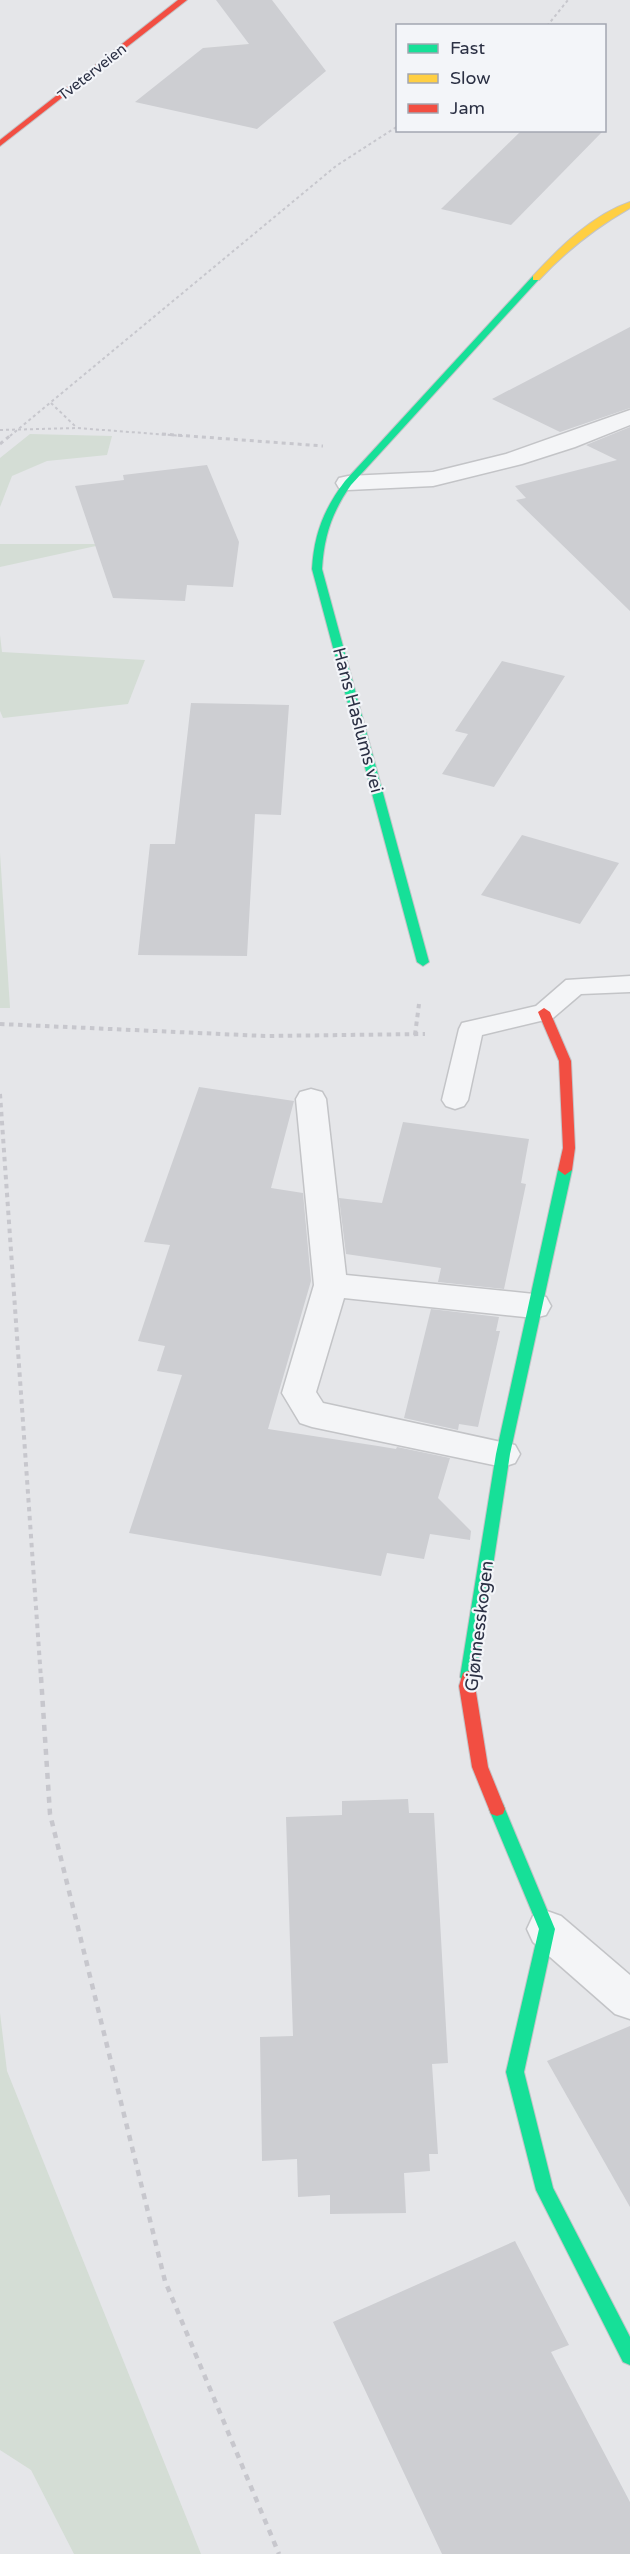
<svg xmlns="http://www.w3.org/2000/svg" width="630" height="2554" font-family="'Varela Round',sans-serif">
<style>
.green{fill:#d4ddd5}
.building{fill:#cdced2}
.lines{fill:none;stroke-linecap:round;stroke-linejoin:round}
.lane-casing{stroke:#c3c4c7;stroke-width:3}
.street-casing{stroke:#c3c4c7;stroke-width:3}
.fast-casing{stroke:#c3c4c7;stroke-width:2}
.slow-casing{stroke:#c3c4c7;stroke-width:2}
.jam-casing{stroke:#c3c4c7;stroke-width:2}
.path-far3{stroke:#c7c7cd;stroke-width:2;stroke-dasharray:3 3;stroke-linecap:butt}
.path-far2{stroke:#c7c7cd;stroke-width:3;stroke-dasharray:4 4;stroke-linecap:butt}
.path-far1{stroke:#c7c7cd;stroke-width:4;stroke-dasharray:4.5 4.5;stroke-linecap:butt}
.path{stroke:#c7c7cd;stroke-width:4.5;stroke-dasharray:6 6;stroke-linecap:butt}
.lane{fill:#f4f5f7;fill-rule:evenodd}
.street{fill:#f4f5f7;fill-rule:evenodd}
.fast{fill:#16e098;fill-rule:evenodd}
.slow{fill:#ffcf43;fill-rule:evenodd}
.jam{fill:#f24e42;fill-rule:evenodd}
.labels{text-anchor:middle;stroke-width:4.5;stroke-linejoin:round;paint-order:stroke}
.far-street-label{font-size:15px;fill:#2b3044;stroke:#f3f5f9}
.street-label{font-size:18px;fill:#2b3044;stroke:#f3f5f9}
</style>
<rect width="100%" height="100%" fill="#e5e6e9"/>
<g class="green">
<path d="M30,434L112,436L107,455L47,461L12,476L0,507V458Z"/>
<path d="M0,544H105L0,567Z"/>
<path d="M0,635L2,652L145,660L128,704L3,718L0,711Z"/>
<path d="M0,853L10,1008H0Z"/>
<path d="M0,2013L7,2071L201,2554H74L31,2470L0,2450Z"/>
</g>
<g class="building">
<path d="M216,0H272L326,71L257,129L135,102L203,48L249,44Z"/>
<path d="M522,130H604L511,225L441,209Z"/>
<path d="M630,327V408L560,432L492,399Z"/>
<path d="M630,427V611L516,500L526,498L515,486L617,460L586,445Z"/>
<path d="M207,465L239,542L233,587L187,585L185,601L113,598L75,486L124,480L123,475Z"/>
<path d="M502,661L565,676L494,787L442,774L468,734L455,731Z"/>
<path d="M191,703L289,705L281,815L255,814L247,956L138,955L150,844H175Z"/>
<path d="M522,835L619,863L580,924L481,895Z"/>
<path d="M199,1087L294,1101L271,1188L303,1193L311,1281L268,1429L378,1446L396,1449L397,1447L450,1458L438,1498L471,1531L470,1540L430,1534L424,1559L387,1553L381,1576L129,1533L182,1375L157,1371L165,1346L138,1341L170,1245L144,1242Z"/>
<path d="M403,1122L529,1139L521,1183L526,1184L504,1289L438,1282L441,1268L346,1254L339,1198L382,1203Z"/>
<path d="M431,1309L499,1317L496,1331H500L478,1427L459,1424L458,1430L404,1418Z"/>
<path d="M408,1799L409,1813H434L448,2063L432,2064L438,2154H429L430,2171L404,2173L406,2213L330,2214V2195L298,2197L297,2159L262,2161L260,2037L293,2036L286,1817L342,1815V1801Z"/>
<path d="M630,2026V2207L547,2061Z"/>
<path d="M515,2241L569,2345L551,2352L630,2502V2554H442L333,2322Z"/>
</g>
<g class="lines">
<g class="lane-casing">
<path id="lane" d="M630,976V992L581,994L553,1018L482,1035L468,1100L464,1106L455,1109L446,1106L442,1100L459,1029L462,1023L536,1006L566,980Z"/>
</g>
<g class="street-casing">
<g id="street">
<path d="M630,410V425L575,447L522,464L433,486L348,490L339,488L336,483L339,478L348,476L433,472L506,454Z"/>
<path d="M311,1089L322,1092L326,1099L346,1275L534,1294L546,1297L551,1306L546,1315L534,1318L344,1298L316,1392L323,1403L515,1445L520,1454L515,1463L503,1467L312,1427L300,1423L282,1393L314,1285L296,1099L300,1092Z"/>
<path d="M547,1911L561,1916L630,1975V2019L615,2014L533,1942L527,1929L533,1916Z"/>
</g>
</g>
<g class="fast-casing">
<g id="fast">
<path d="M533,276L540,278L351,485C332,512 324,536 322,569L429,962L423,966L417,962L312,569C314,534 324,509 345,481Z"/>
<path d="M565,1165L572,1170L510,1454L476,1677L473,1681L468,1683L463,1681L460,1677L496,1454L558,1170Z"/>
<path d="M497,1802L503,1804L505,1809L555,1929L524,2072L553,2188L630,2337V2365L623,2362L536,2190L506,2072L539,1929L489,1809L491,1804Z"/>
</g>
</g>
<g class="slow-casing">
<path id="slow" d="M630,202V208C595,228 566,251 539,280H533V276C559,248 592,215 630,202Z"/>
</g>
<g class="jam-casing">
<g id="jam">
<path d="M178,0H187L0,146V140Z"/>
<path d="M544,1008L550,1012L571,1061L575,1148L572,1170L565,1175L558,1170L563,1148L559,1061L538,1012Z"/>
<path d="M468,1671L473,1673L476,1677L475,1686L488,1767L505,1809L503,1814L497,1816L491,1814L472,1767L459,1686L463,1673Z"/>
</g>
</g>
<g class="path-far3">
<path d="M547,26L568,0"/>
<path d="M51,403L76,427"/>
<path d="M0,430L77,428L183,436"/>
<path d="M10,436L336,166L398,126"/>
</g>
<g class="path-far2">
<path d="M162,434L323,446"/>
<path d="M0,444L12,434"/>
</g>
<g class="path-far1">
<path d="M0,1024L265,1036L425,1034"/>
<path d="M415,1035L419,1004"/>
<path d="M0,1094L41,1679"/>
</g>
<path class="path" d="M41,1677L50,1814L165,2281L279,2554"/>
<use href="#lane" class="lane"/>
<use href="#street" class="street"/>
<use href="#fast" class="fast"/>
<use href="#slow" class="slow"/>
<use href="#jam" class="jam"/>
</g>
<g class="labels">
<g class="far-street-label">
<text transform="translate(92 72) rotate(-38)" y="5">Tveterveien</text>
</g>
<g class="street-label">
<text transform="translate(358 720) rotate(75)" y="6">Hans Haslums vei</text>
<text transform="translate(479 1626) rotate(-83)" y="6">Gjønnesskogen</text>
</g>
</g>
<rect x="396" y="24" width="210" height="108" fill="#f3f5f9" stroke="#a3a6b1" stroke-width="1.5"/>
<rect x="408" y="44" width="30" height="9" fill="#16e098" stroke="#a3a6b1" stroke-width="1.5"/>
<text x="450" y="54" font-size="18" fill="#2b3044">Fast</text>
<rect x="408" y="74" width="30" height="9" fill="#ffcf43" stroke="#a3a6b1" stroke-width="1.5"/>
<text x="450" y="84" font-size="18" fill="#2b3044">Slow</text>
<rect x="408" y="104" width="30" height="9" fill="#f24e42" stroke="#a3a6b1" stroke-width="1.5"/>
<text x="450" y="114" font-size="18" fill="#2b3044">Jam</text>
</svg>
